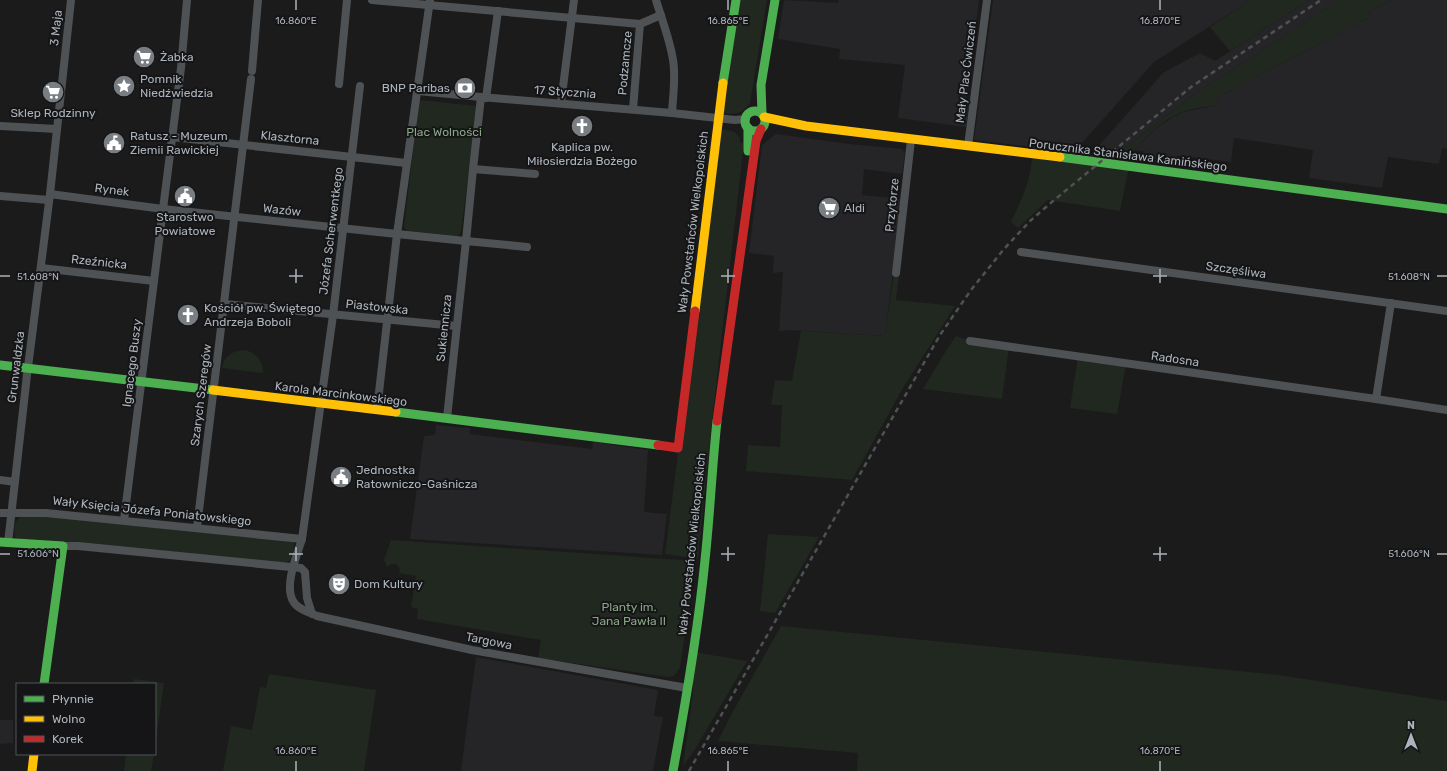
<svg xmlns="http://www.w3.org/2000/svg" width="1447" height="771" font-family="Rubik,sans-serif">
<style>
.built{fill:#252527}
.green{fill:#212820}
.lines{fill:none;stroke-linecap:round;stroke-linejoin:round}
.street{stroke:#4f5254;stroke-width:8}
.fast{stroke:#4caf50;stroke-width:9}
.slow{stroke:#ffc107;stroke-width:9}
.jam{stroke:#c62828;stroke-width:9}
.rail{stroke:#4f5152;stroke-width:2.5;stroke-dasharray:5 4;stroke-linecap:butt}
.ticks{fill:none;stroke:#acb4bb;stroke-width:1.5}
.labels{text-anchor:middle;stroke-width:4;stroke-linejoin:round;paint-order:stroke}
.street-label{font-size:12px;fill:#acb4bb;stroke:#151517}
.poi-label{font-size:12px;fill:#acb4bb;stroke:#151517;text-anchor:start}
.park-label{font-size:12px;fill:#88a684;stroke:#151517}
.ticks-label{font-size:10px;text-anchor:middle;fill:#acb4bb;stroke:#151517;stroke-width:4;stroke-linejoin:round;paint-order:stroke}
</style>
<rect width="100%" height="100%" fill="#1b1b1b"/>
<g class="built">
<path d="M784,0L838,3L839,0H979L965,105H969L966,127L898,118L905,65L839,59L840,49L778,39Z"/>
<path d="M993,0H1251L1154,62L1074,152L974,140Z"/>
<path d="M1309,0H1339L1193,95L1114,157L1098,155L1096,149L1163,73L1200,53L1215,61Z"/>
<path d="M1391,0H1447V149L1442,148L1439,164L1388,157L1382,188L1309,178L1313,150L1275,144L1234,138L1231,162L1134,150L1155,129L1173,117L1183,112L1219,105L1216,98L1370,17L1368,12Z"/>
<path d="M776,134L850,144L902,149L905,153L902,174L864,169L862,195L902,199L885,336L789,330L779,331L783,272L773,273L774,256L749,253L762,145Z"/>
<path d="M436,425L470,428V434L592,449L593,442L648,450L644,512L667,514L662,555L410,539L424,436L435,435Z"/>
<path d="M476,657L658,690L654,716L663,717L653,771H461Z"/>
<path d="M0,720H13V743L0,744V745Z"/>
</g>
<g class="green">
<path d="M739,0H767L750,103C741,115 736,114 722,113Z"/>
<path d="M1251,0H1309L1230,51L1210,27Z"/>
<path d="M1339,0H1391L1368,12L1370,17L1216,98L1219,105C1207,107 1193,108 1182,112C1160,121 1141,140 1128,159L1114,157L1193,95Z"/>
<path d="M419,100L477,106L461,232L458,236L407,231L404,227Z"/>
<path d="M720,129C731,130 739,131 741,143H744L709,447L698,559L665,554Z"/>
<path d="M1144,151L1177,155L1176,165L1139,161V156Z"/>
<path d="M1032,154L1129,167L1120,211L1048,200L1018,228L1011,222C1021,201 1032,178 1032,154Z"/>
<path d="M894,273H899L896,300L955,306L903,388L852,480L746,471L748,445L780,447L782,405H771L775,380L792,381L801,331L885,336Z"/>
<path d="M956,336L970,341L1009,347L1002,399L923,389L944,354Z"/>
<path d="M245,350C257,353 263,361 263,373L222,368C224,356 233,350 245,350Z"/>
<path d="M1078,357L1126,364L1117,414L1070,408Z"/>
<path d="M21,517H61L288,539L294,543V547L290,560L284,563L22,540L15,537C14,529 13,522 21,517Z"/>
<path d="M768,534L819,537L775,613L760,611Z"/>
<path d="M391,540L696,561L680,667L674,676L668,677L538,658L541,640L417,619L418,609L411,607L416,576L399,573L400,569L396,564H391L387,567L384,560Z"/>
<path d="M781,626L1279,675L1447,701V771H857L858,753L718,741L731,715Z"/>
<path d="M693,652L747,661L694,751L683,766L693,692Z"/>
<path d="M269,674L376,690L364,771H223L231,726L252,730L260,687L266,688Z"/>
<path d="M134,679L164,683L155,745V684H134Z"/>
<path d="M126,754H154L151,771H124Z"/>
</g>
<g class="lines">
<g class="street">
<path d="M372,0L640,24L633,109"/>
<path d="M430,0L397,234L466,241L473,169L481,97"/>
<path d="M656,0C662,20 670,40 673,60C676,77 673,95 672,113"/>
<path d="M640,24L661,15"/>
<path d="M252,71L258,0"/>
<path d="M339,84L347,0"/>
<path d="M360,86L333,315L302,539C297,555 284,585 293,601C297,609 309,612 317,616L472,650L687,688"/>
<path d="M418,91L481,97L672,113L735,120L746,119"/>
<path d="M486,98L498,11"/>
<path d="M561,103L574,0"/>
<path d="M0,126L57,129"/>
<path d="M172,137L406,163"/>
<path d="M968,146L987,0"/>
<path d="M473,169L535,174"/>
<path d="M50,194L163,209L181,68L187,0"/>
<path d="M0,196L49,200"/>
<path d="M1021,252L1447,311"/>
<path d="M41,268L154,281"/>
<path d="M896,273L911,140"/>
<path d="M224,304L456,326"/>
<path d="M970,341L1376,399L1391,303"/>
<path d="M1376,399L1447,410"/>
<path d="M447,418L466,241L527,247"/>
<path d="M0,480L15,482"/>
<path d="M0,513H46L302,539"/>
<path d="M124,520L163,209L397,234L377,410"/>
<path d="M197,527L251,79"/>
<path d="M8,543L27,375L50,194L71,0"/>
<path d="M63,546H78L301,568L305,572L307,598L312,614"/>
</g>
<g class="fast">
<path d="M723,83L736,0"/>
<circle cx="755" cy="121" r="10"/>
<path d="M762,114L761,85L775,0"/>
<path d="M748,128V151"/>
<path d="M1060,157L1447,209"/>
<path d="M0,365L213,390"/>
<path d="M396,412L658,445"/>
<path d="M0,542L63,546L44,684"/>
<path d="M673,771C686,701 698,631 705,560C710,514 712,467 717,421"/>
</g>
<g class="slow">
<path d="M764,117L806,126L1060,157"/>
<path d="M695,311L723,83"/>
<path d="M213,390L396,412"/>
<path d="M32,771L34,754"/>
</g>
<g class="jam">
<path d="M717,421L756,141L761,129"/>
<path d="M658,445L678,448L695,311"/>
</g>
<path class="rail" d="M689,771L940,335L971,290L1004,249L1030,221L1053,201L1191,87L1321,0"/>
</g>
<path class="ticks" d="M296,0V10M728,0V10M1160,0V10M296,269V283M728,269V283M1160,269V283M0,276H10M289,276H303M721,276H735M1153,276H1167M1437,276H1447M296,547V561M728,547V561M1160,547V561M0,554H10M289,554H303M721,554H735M1153,554H1167M1437,554H1447M296,761V771M728,761V771M1160,761V771"/>
<defs>
<g id="supermarket-disc" transform="scale(1.15)"><circle r="9.5" fill="#797e83" stroke="#151517"/><path d="M-6-5.5h2.5l.6 2H6L4.5 2H-2.5L-4.4-4H-6ZM-1.5 3.2a1.3 1.3 0 1 0 .1 0ZM3 3.2a1.3 1.3 0 1 0 .1 0Z" fill="#fff"/></g>
<g id="sight-disc" transform="scale(1.15)"><circle r="9.5" fill="#797e83" stroke="#151517"/><path d="M0-6L1.8-2.2L6-1.7L2.9 1.2L3.7 5.4L0 3.3L-3.7 5.4L-2.9 1.2L-6-1.7L-1.8-2.2Z" fill="#fff"/></g>
<g id="bank-disc" transform="scale(1.15)"><circle r="9.5" fill="#797e83" stroke="#151517"/><path d="M-6-4H6V4H-6ZM0-2.3a2.3 2.3 0 1 0 0 4.6a2.3 2.3 0 1 0 0-4.6Z" fill="#fff"/></g>
<g id="church-disc" transform="scale(1.15)"><circle r="9.5" fill="#797e83" stroke="#151517"/><path d="M-1.2-6h2.4v3.5h3.3v2.4h-3.3V6h-2.4V-.1h-3.3v-2.4h3.3Z" fill="#fff"/></g>
<g id="civic-disc" transform="scale(1.15)"><circle r="9.5" fill="#797e83" stroke="#151517"/><path d="M-.6-6.5H3V-4.5H.6V-3L4-1V1h2V6H-6V1h2V-1L-.6-3ZM-1.2 2.5V6h2.4V2.5Z" fill="#fff"/></g>
<g id="theatre-disc" transform="scale(1.15)"><circle r="9.5" fill="#797e83" stroke="#151517"/><path d="M-5-5.5Q0-4 5-5.5V0Q5 5 0 6Q-5 5-5 0ZM-3.3-2.5H-1v1.5H-3.3ZM1-2.5H3.3v1.5H1ZM-2.8 1Q0 5.5 2.8 1Z" fill="#fff"/></g>
</defs>
<g fill-rule="evenodd">
<use href="#supermarket-disc" x="144" y="57"/>
<use href="#sight-disc" x="124" y="86"/>
<use href="#bank-disc" x="465" y="88"/>
<use href="#supermarket-disc" x="53" y="92"/>
<use href="#church-disc" x="582" y="126"/>
<use href="#civic-disc" x="114" y="143"/>
<use href="#civic-disc" x="185" y="196"/>
<use href="#supermarket-disc" x="829" y="208"/>
<use href="#church-disc" x="188" y="315"/>
<use href="#civic-disc" x="341" y="477"/>
<use href="#theatre-disc" x="339" y="584"/>
</g>
<g class="labels">
<g class="street-label">
<text transform="translate(56 28) rotate(-84)" y="4">3 Maja</text>
<text transform="translate(625 63) rotate(-85)" y="4">Podzamcze</text>
<text transform="translate(966 72) rotate(-83)" y="4">Mały Plac Ćwiczeń</text>
<text transform="translate(565 92) rotate(4)" y="4">17 Stycznia</text>
<text transform="translate(290 138) rotate(6)" y="4">Klasztorna</text>
<text transform="translate(1128 155) rotate(7)" y="4">Porucznika Stanisława Kamińskiego</text>
<text transform="translate(112 190) rotate(7)" y="4">Rynek</text>
<text transform="translate(892 205) rotate(-84)" y="4">Przytorze</text>
<text transform="translate(282 210) rotate(6)" y="4">Wazów</text>
<text transform="translate(693 222) rotate(-83)" y="4">Wały Powstańców Wielkopolskich</text>
<text transform="translate(331 231) rotate(-83)" y="4">Józefa Scherwentkego</text>
<text transform="translate(99 262) rotate(6)" y="4">Rzeźnicka</text>
<text transform="translate(1236 270) rotate(8)" y="4">Szczęśliwa</text>
<text transform="translate(377 307) rotate(6)" y="4">Piastowska</text>
<text transform="translate(444 328) rotate(-84)" y="4">Sukiennicza</text>
<text transform="translate(1175 359) rotate(8)" y="4">Radosna</text>
<text transform="translate(132 363) rotate(-83)" y="4">Ignacego Buszy</text>
<text transform="translate(16 367) rotate(-83)" y="4">Grunwaldzka</text>
<text transform="translate(341 394) rotate(7)" y="4">Karola Marcinkowskiego</text>
<text transform="translate(201 395) rotate(-83)" y="4">Szarych Szeregów</text>
<text transform="translate(152 511) rotate(6)" y="4">Wały Księcia Józefa Poniatowskiego</text>
<text transform="translate(692 544) rotate(-84)" y="4">Wały Powstańców Wielkopolskich</text>
<text transform="translate(489 641) rotate(11)" y="4">Targowa</text>
</g>
<g class="poi-label">
<text x="160" y="61">Żabka</text>
<text x="140" y="83">Pomnik<tspan x="140" dy="14">Niedźwiedzia</tspan></text>
<text x="450" y="92" text-anchor="end">BNP Paribas</text>
<text x="53" y="117" text-anchor="middle">Sklep Rodzinny</text>
<text x="130" y="140">Ratusz - Muzeum<tspan x="130" dy="14">Ziemii Rawickiej</tspan></text>
<text x="582" y="151" text-anchor="middle">Kaplica pw.<tspan x="582" dy="14">Miłosierdzia Bożego</tspan></text>
<text x="844" y="212">Aldi</text>
<text x="185" y="221" text-anchor="middle">Starostwo<tspan x="185" dy="14">Powiatowe</tspan></text>
<text x="204" y="312">Kościół pw. Świętego<tspan x="204" dy="14">Andrzeja Boboli</tspan></text>
<text x="356" y="474">Jednostka<tspan x="356" dy="14">Ratowniczo-Gaśnicza</tspan></text>
<text x="354" y="588">Dom Kultury</text>
</g>
<g class="park-label">
<text x="444" y="136">Plac Wolności</text>
<text x="629" y="611">Planty im.<tspan x="629" dy="14">Jana Pawła II</tspan></text>
</g>
</g>
<g class="ticks-label">
<text x="296" y="24">16.860°E</text>
<text x="728" y="24">16.865°E</text>
<text x="1160" y="24">16.870°E</text>
<text x="38" y="280">51.608°N</text>
<text x="1409" y="280">51.608°N</text>
<text x="38" y="557">51.606°N</text>
<text x="1409" y="557">51.606°N</text>
<text x="296" y="754">16.860°E</text>
<text x="728" y="754">16.865°E</text>
<text x="1160" y="754">16.870°E</text>
</g>
<rect x="16" y="683" width="140" height="72" fill="#151517" stroke="#515559"/>
<rect x="24" y="696" width="20" height="6" fill="#4caf50" stroke="#515559"/>
<text x="52" y="703" font-size="12" fill="#acb4bb">Płynnie</text>
<rect x="24" y="716" width="20" height="6" fill="#ffc107" stroke="#515559"/>
<text x="52" y="723" font-size="12" fill="#acb4bb">Wolno</text>
<rect x="24" y="736" width="20" height="6" fill="#c62828" stroke="#515559"/>
<text x="52" y="743" font-size="12" fill="#acb4bb">Korek</text>
<g transform="translate(1411 735)" stroke="#151517" stroke-width="3" paint-order="stroke">
<path d="M0-3L7 15L0 10L-7 15Z" fill="#acb4bb"/>
<text y="-6" font-size="11" font-weight="bold" text-anchor="middle" fill="#acb4bb">N</text>
</g>
</svg>
